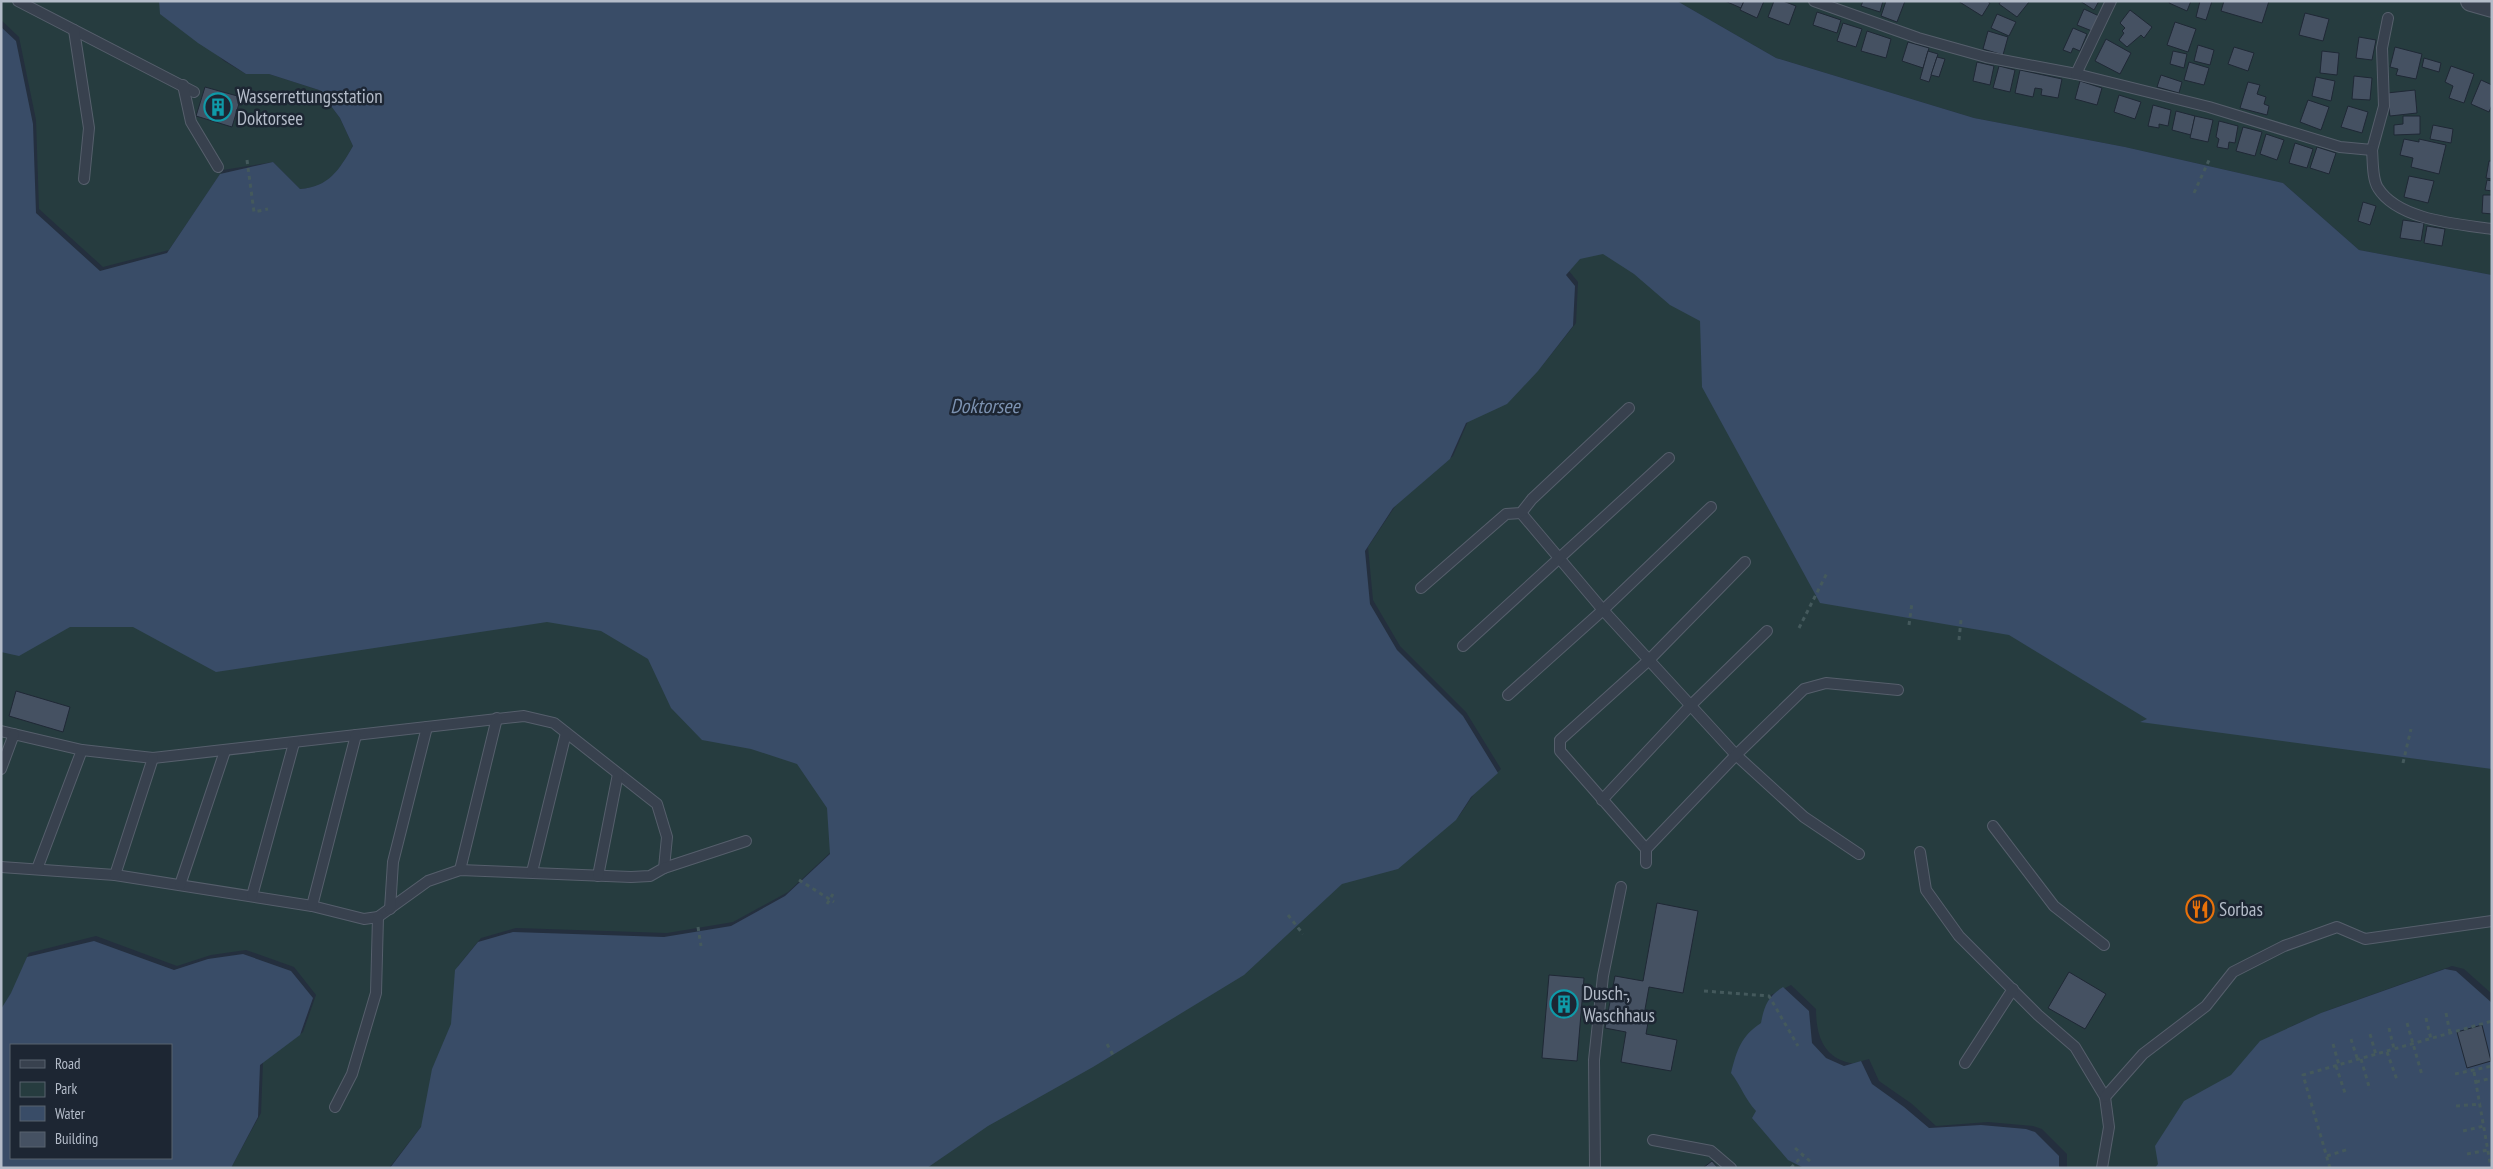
<svg xmlns="http://www.w3.org/2000/svg" width="2493" height="1169" font-family="'PT Sans Narrow',sans-serif">
<style>
.green{fill:#263c3f}
.water{fill:#394c67;fill-rule:evenodd}
.building{fill:#455162;stroke:#1f2835}
.lines{fill:none;stroke-linecap:round;stroke-linejoin:round}
.lane-casing{stroke:#565f6c;stroke-width:12}
.street-casing{stroke:#565f6c;stroke-width:22}
.path{stroke:#44595c;stroke-width:3;stroke-dasharray:4 4;stroke-linecap:butt}
.lane{stroke:#38414e;stroke-width:10}
.street{stroke:#38414e;stroke-width:20}
.labels{text-anchor:middle;stroke-width:5;stroke-linejoin:round;paint-order:stroke}
.poi-label{font-size:19px;fill:#b4bcc9;stroke:#1d2633;text-anchor:start}
.water-label{font-size:20px;font-style:italic;fill:#7c92b1;stroke:#1d2633}
</style>
<rect width="100%" height="100%" fill="#242f3e"/>
<g class="green">
<path d="M1,1H162L224,61L246,74H269L319,90L340,118L353,146C339,170 330,187 300,189L273,162L223,170L169,250L103,267L39,209L36,120L19,37L1,20Z"/>
<path d="M1677,1H2492V275L2359,250L2283,183L2125,147L1974,118L1776,58Z"/>
<path d="M1606,250L1703,317L2012,632L2492,764V994L2464,969L2452,966L2329,1010L2292,1026L2161,1168H2067V1154L2042,1129L2033,1126L1988,1122L1936,1126L1912,1104L1879,1081L1869,1059C1864,1060 1855,1064 1850,1063C1822,1057 1816,1033 1816,1009L1791,985L1769,996L1827,1168H925L1345,881L1401,865L1459,816L1474,794L1501,769L1466,712L1400,646L1373,600L1368,547L1396,505L1453,456L1469,419L1510,400L1541,367L1576,323L1578,282L1569,271L1583,255Z"/>
<path d="M550,619L604,628L800,760L829,804L833,850L788,892L733,922L667,933L516,928L481,938L458,966L453,1020L424,1123L389,1168H229L233,1164L261,1113L263,1062L303,1032L316,995L294,967L246,950L211,955L177,966L96,936L29,953L14,989L1,1009V647L73,623Z"/>
</g>
<g class="water">
<path d="M159,1H1677L1776,58L1974,118L2125,147L2283,183L2359,250L2492,275V769L2140,722L2147,719L2009,635L1820,603L1702,387L1700,321L1670,305L1634,274L1603,254L1580,259L1566,275L1575,286L1573,326L1538,371L1507,404L1466,423L1450,459L1393,508L1365,551L1370,604L1397,650L1463,716L1498,773L1471,797L1456,820L1398,869L1342,884L1244,975L1093,1067L988,1126L927,1168H390L421,1127L432,1069L451,1024L455,970L478,942L513,932L664,937L731,926L785,896L830,854L827,808L797,764L751,749L702,740L671,708L648,659L601,631L547,622L216,672L133,627H70L19,656L1,652V27L16,41L33,124L36,213L100,271L167,253L220,174L273,162L300,189C329,187 339,170 353,146L340,118L319,90L269,74H246L198,43L160,14Z"/>
<path d="M94,941L174,970L208,959L243,954L291,971L313,998L300,1035L260,1065L258,1117L231,1168H1V1009L11,993L27,957ZM11,1045H171V1158H11Z"/>
<path d="M2445,969L2456,971L2492,1003V1168H2155L2158,1164L2155,1146L2184,1101L2231,1075L2260,1041L2321,1013Z"/>
<path d="M1783,987L1809,1011L1812,1043L1826,1058L1844,1066L1861,1061L1872,1084L1904,1107L1929,1128L1981,1125L2026,1129L2035,1132L2059,1156V1168H1804L1788,1160L1752,1118L1756,1111C1745,1099 1741,1086 1731,1073C1737,1050 1741,1036 1761,1023C1764,1006 1768,996 1783,987Z"/>
</g>
<g class="building">
<path d="M1725,1H1744L1741,8Z"/>
<path d="M1744,1H1764L1757,18L1740,10Z"/>
<path d="M1774,1H1783L1796,6L1789,25L1768,17Z"/>
<path d="M1863,1H1883L1880,12L1861,6Z"/>
<path d="M1886,1H1905L1897,22L1881,16Z"/>
<path d="M1958,1H1987L1990,3L1982,16Z"/>
<path d="M2001,1H2028L2029,2L2017,17L1999,4Z"/>
<path d="M2080,1H2099L2094,10Z"/>
<path d="M2170,1H2191L2187,11L2169,3Z"/>
<path d="M2200,1H2212L2206,20L2196,17Z"/>
<path d="M2224,1H2269L2262,23L2221,11Z"/>
<path d="M2084,9L2099,16L2092,31L2077,25Z"/>
<path d="M2130,10L2152,27L2144,38L2141,35L2127,47L2119,40L2124,33L2122,31L2125,28L2120,23Z"/>
<path d="M1817,12L1841,20L1837,33L1813,25Z"/>
<path d="M2305,13L2329,19L2323,41L2299,35Z"/>
<path d="M1997,14L2016,22L2009,36L1991,28Z"/>
<path d="M2175,22L2196,29L2188,52L2167,45Z"/>
<path d="M1843,23L1862,29L1856,47L1837,41Z"/>
<path d="M2073,28L2087,34L2080,51L2073,48L2071,53L2063,50Z"/>
<path d="M1867,31L1891,39L1886,58L1861,51Z"/>
<path d="M1988,31L2008,37L2003,55L1983,49Z"/>
<path d="M2359,37L2376,40L2372,60L2356,58Z"/>
<path d="M2106,39L2131,53L2120,74L2095,61Z"/>
<path d="M1908,42L1929,48L1923,68L1902,61Z"/>
<path d="M2198,45L2214,50L2210,65L2194,61Z"/>
<path d="M2234,47L2254,53L2248,71L2228,64Z"/>
<path d="M2395,47L2422,54L2416,79L2396,75L2398,69L2390,67Z"/>
<path d="M1928,51L1938,54L1929,82L1920,79Z"/>
<path d="M2173,51L2187,54L2184,68L2170,64Z"/>
<path d="M2322,51L2339,53L2337,75L2320,73Z"/>
<path d="M1937,57L1945,59L1939,77L1931,75Z"/>
<path d="M2424,58L2441,63L2439,72L2422,67Z"/>
<path d="M1977,62L1994,66L1990,85L1973,81Z"/>
<path d="M2189,62L2209,68L2204,85L2184,80Z"/>
<path d="M1999,66L2015,70L2010,92L1993,88Z"/>
<path d="M2451,66L2474,74L2464,103L2449,98L2453,86L2445,82Z"/>
<path d="M2020,70L2062,79L2058,98L2041,95L2042,89L2035,88L2033,97L2015,93Z"/>
<path d="M2161,75L2182,82L2179,93L2157,87Z"/>
<path d="M2354,76L2372,78L2370,100L2352,99Z"/>
<path d="M2316,77L2335,81L2331,101L2312,96Z"/>
<path d="M2481,80L2492,85V105L2489,112L2471,104Z"/>
<path d="M2080,81L2102,88L2097,105L2075,99Z"/>
<path d="M2248,82L2260,85L2257,94L2266,97L2264,104L2269,106L2267,115L2240,108Z"/>
<path d="M205,87L241,97L232,127L196,116Z"/>
<path d="M2415,90L2417,113L2390,116L2387,93Z"/>
<path d="M2119,95L2141,102L2135,119L2114,112Z"/>
<path d="M2308,100L2329,107L2321,130L2300,122Z"/>
<path d="M2153,105L2171,110L2168,126L2159,124V128L2148,126Z"/>
<path d="M2348,106L2368,112L2362,133L2341,127Z"/>
<path d="M2176,111L2195,116L2191,135L2172,130Z"/>
<path d="M2195,116L2213,120L2208,142L2190,138Z"/>
<path d="M2403,116H2420V134L2394,135V125L2403,124Z"/>
<path d="M2219,121L2238,126L2235,143L2229,142L2228,149L2217,147L2219,139L2216,137Z"/>
<path d="M2433,125L2453,129L2451,143L2430,139Z"/>
<path d="M2243,127L2262,132L2255,156L2236,151Z"/>
<path d="M2266,134L2284,140L2277,160L2260,154Z"/>
<path d="M2404,139L2419,142V139L2446,145L2439,174L2411,167L2413,158L2400,155Z"/>
<path d="M2295,143L2313,149L2307,168L2289,163Z"/>
<path d="M2317,147L2336,153L2329,174L2310,168Z"/>
<path d="M2489,161H2492V179L2486,178Z"/>
<path d="M2409,176L2434,181L2428,203L2404,197Z"/>
<path d="M2487,180L2492,181V191L2485,190Z"/>
<path d="M2483,195H2492V214L2482,213Z"/>
<path d="M2363,202L2376,206L2370,225L2358,221Z"/>
<path d="M2403,220L2424,223L2421,241L2400,238Z"/>
<path d="M2427,226L2445,229L2442,246L2424,243Z"/>
<path d="M16,691L70,707L63,732L9,716Z"/>
<path d="M1657,903L1698,911L1683,993L1649,987L1644,1015L1649,1017L1646,1034L1677,1040L1671,1071L1621,1062L1626,1032L1605,1028L1615,976L1643,981Z"/>
<path d="M2069,972L2106,994L2085,1029L2048,1008Z"/>
<path d="M1549,975L1584,978L1577,1061L1542,1058Z"/>
<path d="M2482,1025L2491,1061L2467,1068L2457,1032Z"/>
<path d="M1712,1161L1718,1168H1703Z"/>
</g>
<g class="lines">
<g class="lane-casing">
<g id="lane">
<path d="M18,1L194,92"/>
<path d="M1814,1L1918,38L1986,57L2076,74L2209,107L2340,147L2372,150L2384,106L2382,48L2388,18"/>
<path d="M74,30L89,128L84,179"/>
<path d="M2076,74L2111,1"/>
<path d="M183,85L191,122L218,167"/>
<path d="M2372,150C2373,160 2372,179 2378,188C2398,220 2457,224 2492,229"/>
<path d="M1521,513L1603,610L1736,755L1804,817L1859,854"/>
<path d="M1421,588L1506,514L1521,513L1532,499L1629,408"/>
<path d="M1463,646L1669,458"/>
<path d="M1508,695L1603,610L1711,507"/>
<path d="M1,731L82,750L153,758L524,716L554,723L657,804L667,837L664,868L650,876L631,877L460,870L428,881L378,917L364,919L312,906L115,875L1,867"/>
<path d="M1,769L14,734"/>
<path d="M1602,800L1690,706L1767,631"/>
<path d="M1993,826L2054,906L2104,945"/>
<path d="M1646,849L1560,751V740L1649,660L1745,562"/>
<path d="M1920,852L1926,890L1959,936L2038,1015L2075,1047L2105,1097L2109,1127L2102,1168"/>
<path d="M1646,863V849L1736,755L1804,689L1826,683L1898,690"/>
<path d="M664,868L746,841"/>
<path d="M37,869L82,750"/>
<path d="M460,870L497,718"/>
<path d="M532,872L566,733"/>
<path d="M115,875L153,758"/>
<path d="M598,876L618,774"/>
<path d="M180,885L225,751"/>
<path d="M252,896L294,743"/>
<path d="M312,906L356,735"/>
<path d="M390,909L393,862L427,727"/>
<path d="M1965,1063L2013,989"/>
<path d="M2105,1097L2143,1054L2206,1006L2233,972L2284,946L2337,927L2365,939L2492,921"/>
<path d="M335,1107L352,1074L376,993L378,917"/>
<path d="M1653,1140L1711,1151L1731,1168"/>
<path d="M1595,1168L1594,1060L1603,976L1621,887"/>
</g>
</g>
<g class="street-casing">
<path id="street" d="M2471,1L2492,7"/>
</g>
<g class="path">
<path d="M247,160L254,212L268,209"/>
<path d="M2194,193L2210,158"/>
<path d="M1909,625L1912,603"/>
<path d="M1799,628L1828,571"/>
<path d="M1959,640L1961,620"/>
<path d="M2403,763L2411,729"/>
<path d="M799,880L834,902"/>
<path d="M827,904L833,894"/>
<path d="M1288,915L1303,934"/>
<path d="M698,927L701,946"/>
<path d="M1704,991L1769,996L1798,1046"/>
<path d="M2446,1013L2450,1033"/>
<path d="M2426,1018L2431,1039"/>
<path d="M2407,1023L2422,1075"/>
<path d="M2389,1028L2394,1049"/>
<path d="M2370,1034L2376,1055"/>
<path d="M2351,1039L2358,1061"/>
<path d="M1107,1044L1114,1057"/>
<path d="M2333,1044L2339,1065"/>
<path d="M2387,1052L2397,1080"/>
<path d="M2361,1059L2370,1090"/>
<path d="M2336,1066L2346,1096"/>
<path d="M2474,1072L2491,1168"/>
<path d="M2455,1074L2492,1066"/>
<path d="M2476,1082L2492,1078"/>
<path d="M2456,1106L2481,1104"/>
<path d="M2463,1131L2484,1126"/>
<path d="M1795,1148L1812,1163"/>
<path d="M2467,1154L2488,1150"/>
<path d="M2327,1156L2349,1149"/>
<path d="M1791,1168L1803,1155"/>
<path d="M2330,1168L2303,1075L2492,1021"/>
</g>
<use href="#lane" class="lane"/>
<use href="#street" class="street"/>
</g>
<defs>
<g id="building-ring" transform="scale(1.4375)"><circle r="9.5" fill="#1d2633" stroke="#0f9aa8" stroke-width="1.5"/><path d="M-4-6H4V6H1V3H-1V6H-4ZM-2.5-4.3h1.7v1.8h-1.7ZM.8-4.3h1.7v1.8H.8ZM-2.5-1h1.7V.8h-1.7ZM.8-1h1.7V.8H.8Z" fill="#0f9aa8"/></g>
<g id="restaurant-ring" transform="scale(1.4375)"><circle r="9.5" fill="#1d2633" stroke="#e8710a" stroke-width="1.5"/><path d="M-5-6h1v4h1v-4h1v4h1v-4h1v5L-1.5 .5V6h-2V.5L-5-1ZM5-6V6H3V1.5H1.5Q1.5-4 5-6Z" fill="#e8710a"/></g>
</defs>
<g fill-rule="evenodd">
<use href="#building-ring" x="218" y="107"/>
<use href="#restaurant-ring" x="2200" y="909"/>
<use href="#building-ring" x="1564" y="1004"/>
</g>
<g class="labels">
<g class="poi-label">
<text x="237" y="103">Wasserrettungsstation<tspan x="237" dy="22">Doktorsee</tspan></text>
<text x="2219" y="916">Sorbas</text>
<text x="1583" y="1000">Dusch-,<tspan x="1583" dy="22">Waschhaus</tspan></text>
</g>
<g class="water-label">
<text x="985" y="413">Doktorsee</text>
</g>
</g>
<rect width="2493" height="1169" fill="none" stroke="#b4bcc9" stroke-width="5"/>
<rect x="10" y="1044" width="162" height="115" fill="#1d2633" stroke="#59626f"/>
<rect x="20" y="1060" width="25" height="8" fill="#38414e" stroke="#59626f"/>
<text x="55" y="1069" font-size="15" fill="#b4bcc9">Road</text>
<rect x="20" y="1082" width="25" height="15" fill="#263c3f" stroke="#59626f"/>
<text x="55" y="1094" font-size="15" fill="#b4bcc9">Park</text>
<rect x="20" y="1106" width="25" height="15" fill="#394c67" stroke="#59626f"/>
<text x="55" y="1119" font-size="15" fill="#b4bcc9">Water</text>
<rect x="20" y="1132" width="25" height="15" fill="#455162" stroke="#59626f"/>
<text x="55" y="1144" font-size="15" fill="#b4bcc9">Building</text>
</svg>
